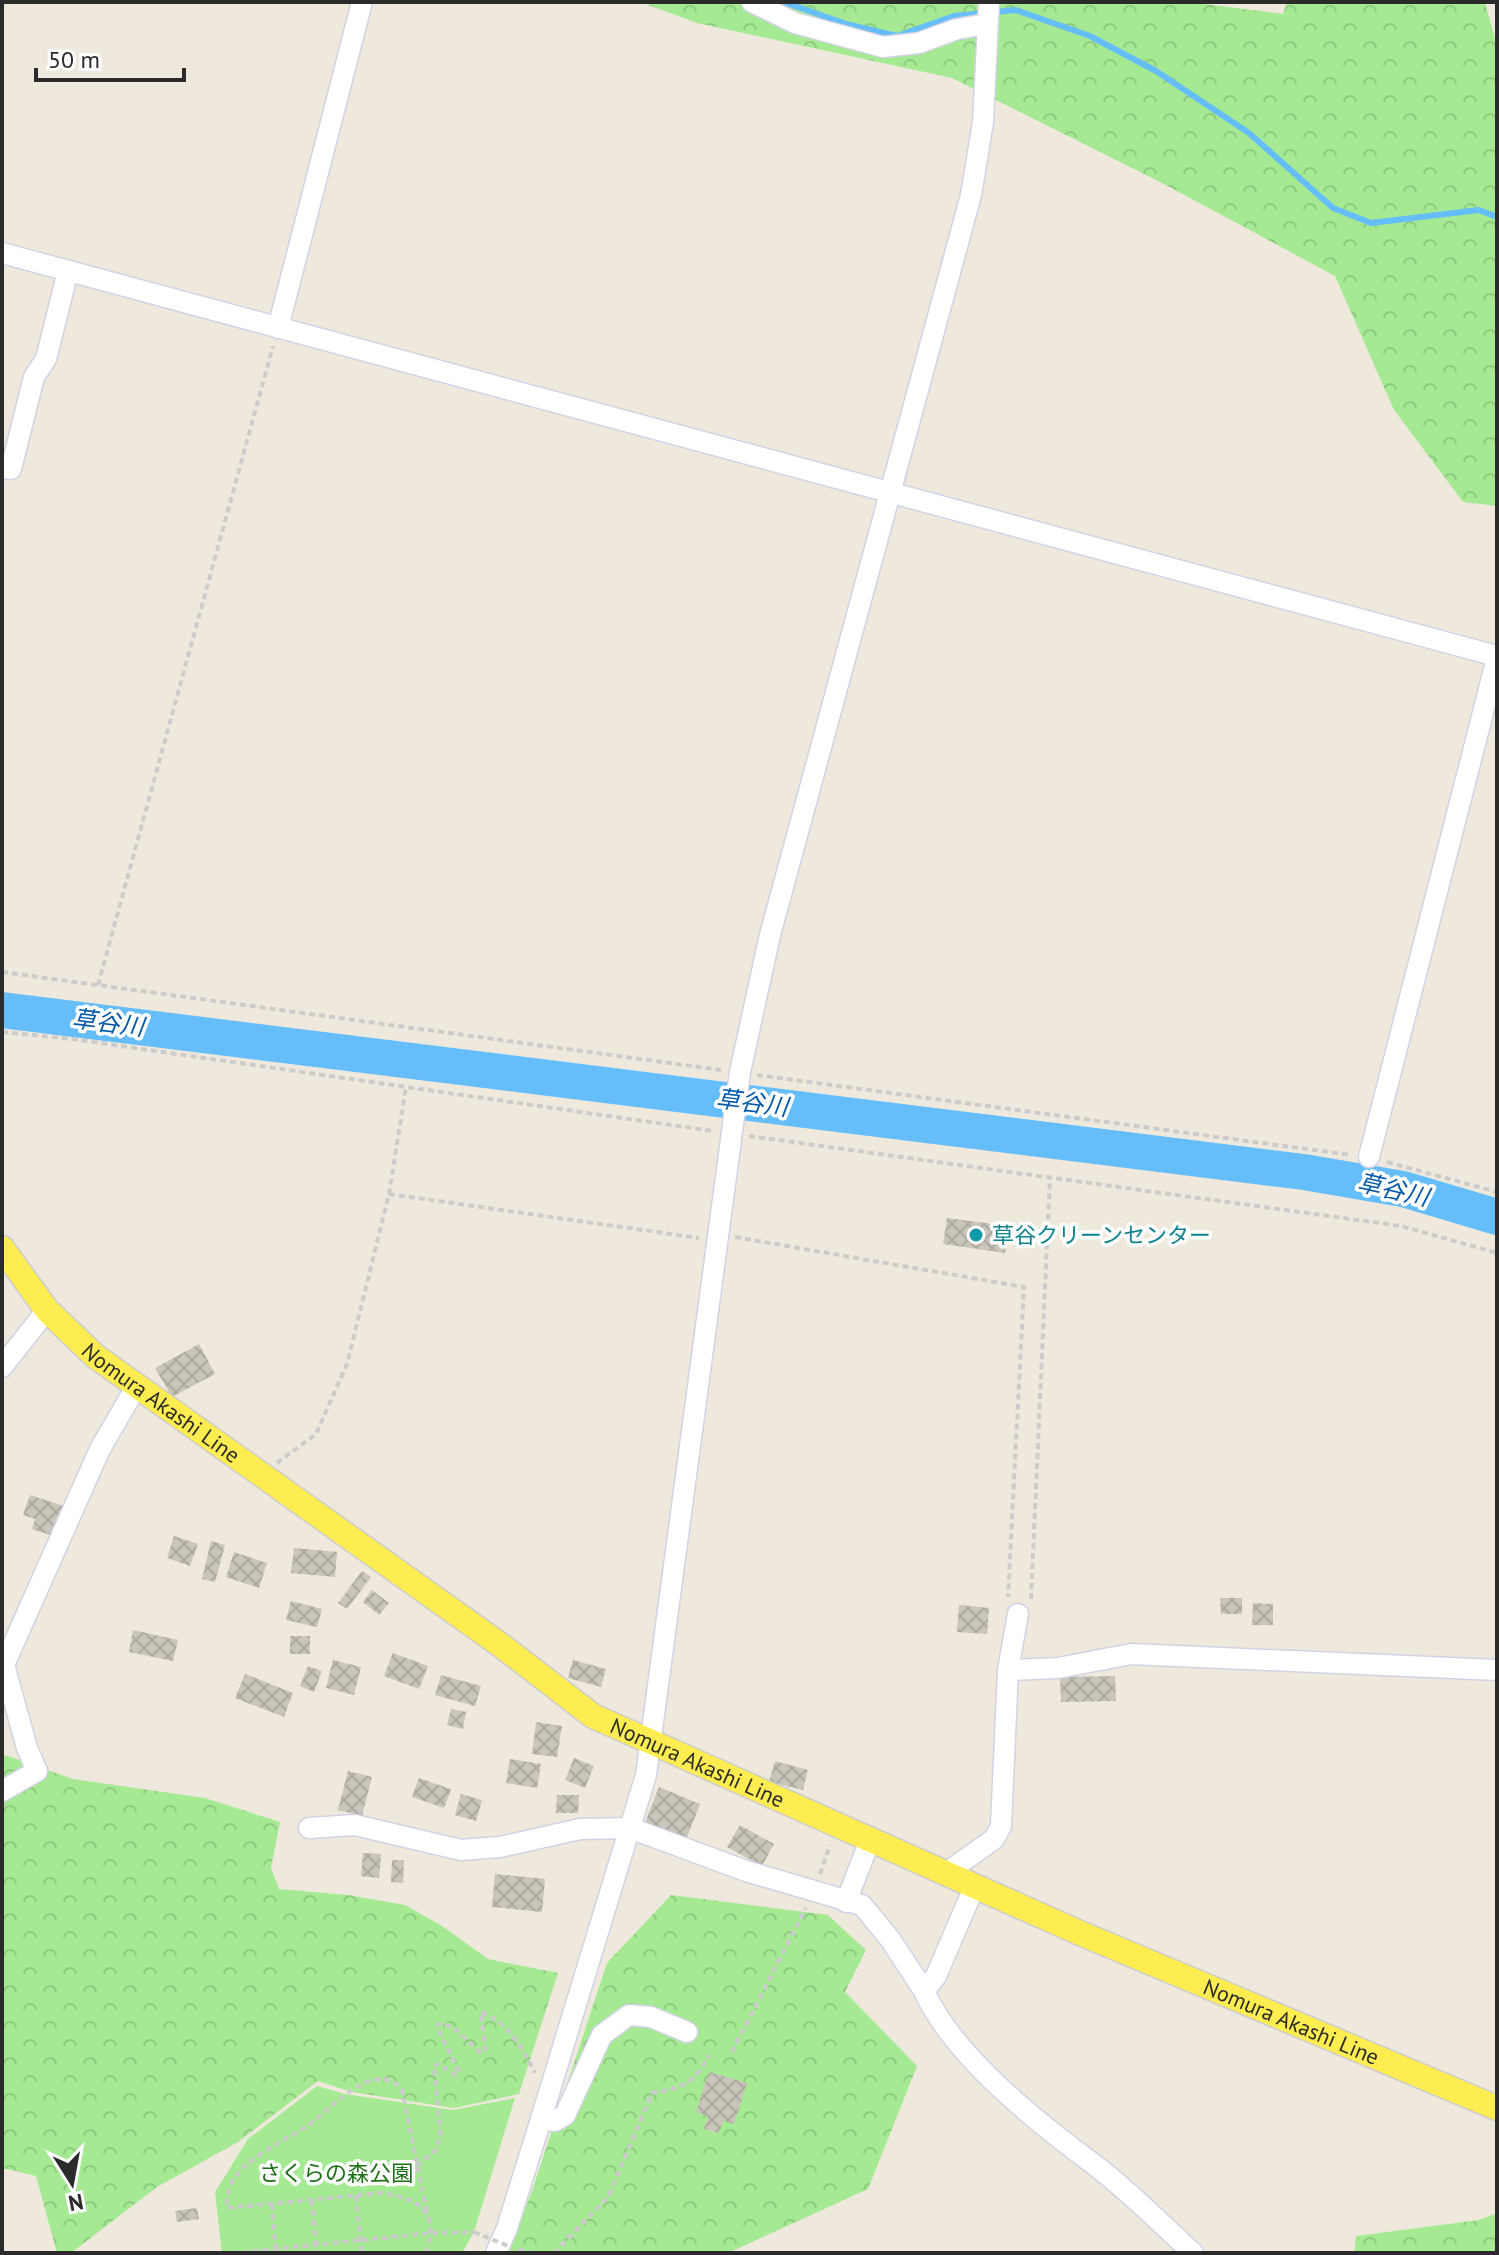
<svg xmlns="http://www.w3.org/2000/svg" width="1499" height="2255" font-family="'PT Sans','Noto Sans JP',sans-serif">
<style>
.forest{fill:url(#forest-crowns)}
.park{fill:#a5ea93}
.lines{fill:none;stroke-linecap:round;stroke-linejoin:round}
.stream{stroke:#65befa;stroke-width:6}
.river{stroke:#65befa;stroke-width:36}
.building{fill:url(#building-cross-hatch)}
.minor-casing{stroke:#d1d2e5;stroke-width:23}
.major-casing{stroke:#ccc;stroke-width:27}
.path{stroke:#ccc;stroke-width:4;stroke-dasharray:6 4;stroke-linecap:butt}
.minor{stroke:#fff;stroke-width:20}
.major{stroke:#feed51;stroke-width:24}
.path-bridge{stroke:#ccc;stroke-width:4;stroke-dasharray:6 4;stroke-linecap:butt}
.culture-dot{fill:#0f9aa8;stroke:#fff;stroke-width:3}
.labels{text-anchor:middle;stroke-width:7;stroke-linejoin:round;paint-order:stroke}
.culture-label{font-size:22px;fill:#0d838f;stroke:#fff;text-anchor:start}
.street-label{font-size:22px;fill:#2b2b2b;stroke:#fff}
.park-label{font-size:22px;fill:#1a7013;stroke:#fff}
.water-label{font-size:24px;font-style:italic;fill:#0058aa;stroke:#fff}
</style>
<defs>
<pattern id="forest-crowns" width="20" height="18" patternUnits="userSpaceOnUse" patternTransform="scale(2)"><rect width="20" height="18" fill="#a5ea93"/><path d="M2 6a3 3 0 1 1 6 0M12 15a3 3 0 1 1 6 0" fill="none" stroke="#8ec97f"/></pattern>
<pattern id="building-cross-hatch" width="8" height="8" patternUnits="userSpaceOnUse" patternTransform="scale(2)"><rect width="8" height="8" fill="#cac5bb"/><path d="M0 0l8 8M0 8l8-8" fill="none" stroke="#aea9a1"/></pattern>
</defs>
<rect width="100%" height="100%" fill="#eee9dc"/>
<g class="forest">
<path d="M640,2H1189L1283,14L1287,2H1485L1497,46V506L1463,502L1394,410L1335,276L1164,184L952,78L697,23Z"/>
<path d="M2,1754L73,1779L205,1798L280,1822L271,1868L279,1889L348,1895L405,1905L442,1926L488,1959L558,1973L519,2094L454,2108L352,2092L318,2081L238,2142L157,2187L71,2253H57L36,2176L2,2168Z"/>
<path d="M671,1895L828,1915L866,1950L845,1992L917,2066L868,2189L728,2253H509L534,2185L607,1963Z"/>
<path d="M1497,2213V2253H1354L1356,2236L1479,2220Z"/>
</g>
<path class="park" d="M317,2086L345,2094L453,2110L515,2098L474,2232L462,2253H222L215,2192L248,2139Z"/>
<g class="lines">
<path class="stream" d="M784,2L846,24L897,36L954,16L1016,10L1090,36L1156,71L1249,133L1333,208L1371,223L1479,210L1497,217"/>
<path class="river" d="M2,1010L1304,1172L1403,1189L1497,1217"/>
</g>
<g class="building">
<path d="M947,1218L1009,1226L1005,1253L943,1244Z"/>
<path d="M199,1344L215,1374L172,1397L155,1368Z"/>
<path d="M30,1495L70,1508L59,1538L32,1529L35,1519L23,1515Z"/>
<path d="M174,1536L198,1544L190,1566L167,1558Z"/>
<path d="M211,1541L225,1545L215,1582L202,1579Z"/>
<path d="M294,1548L337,1552L335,1577L291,1573Z"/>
<path d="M234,1552L267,1563L259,1588L226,1577Z"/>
<path d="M362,1571L371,1577L347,1609L338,1603Z"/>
<path d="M372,1590L389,1603L379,1615L363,1602Z"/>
<path d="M1220,1598H1242V1614H1221Z"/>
<path d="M291,1601L322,1609L317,1627L286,1620Z"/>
<path d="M1253,1603L1273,1604V1625H1252Z"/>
<path d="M959,1605L989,1608L987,1634L957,1632Z"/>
<path d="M133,1630L178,1640L173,1661L129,1652Z"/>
<rect x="290" y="1636" width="20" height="18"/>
<path d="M393,1653L428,1666L419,1689L384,1676Z"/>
<path d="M333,1660L361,1667L354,1695L326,1688Z"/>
<path d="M573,1660L606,1669L601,1687L568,1678Z"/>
<path d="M308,1666L322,1671L314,1692L300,1686Z"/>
<path d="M245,1674L293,1693L284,1717L235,1698Z"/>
<path d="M441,1675L481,1686L475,1706L435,1695Z"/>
<path d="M1115,1676L1116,1701L1061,1702L1060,1677Z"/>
<path d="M451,1709L466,1712L463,1729L447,1725Z"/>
<path d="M536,1722L562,1726L557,1757L532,1754Z"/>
<path d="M574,1758L594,1766L585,1788L565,1780Z"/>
<path d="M510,1759L541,1764L537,1788L506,1783Z"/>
<path d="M775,1761L808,1770L803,1790L769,1782Z"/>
<path d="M348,1771L372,1777L362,1816L338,1810Z"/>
<path d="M419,1778L451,1789L444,1808L412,1797Z"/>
<path d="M659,1787L700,1804L686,1840L645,1823Z"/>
<path d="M461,1794L482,1800L476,1821L455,1815Z"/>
<path d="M557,1795H579L578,1813H556Z"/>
<path d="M740,1825L774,1844L762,1866L727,1847Z"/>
<path d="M363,1853L381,1854L379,1878L361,1876Z"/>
<path d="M392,1860H404L403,1883L391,1882Z"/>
<path d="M495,1874L545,1879L542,1912L492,1907Z"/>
<path d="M709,2072L747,2083L734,2124L723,2121L719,2133L704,2129L708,2116L696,2112Z"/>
<path d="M197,2208L199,2219L177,2222L175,2211Z"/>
</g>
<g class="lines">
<g class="minor-casing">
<g id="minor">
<path d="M752,2L795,23L883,47L919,43L957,29L987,24"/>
<path d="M2,253L1497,656"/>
<path d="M278,328L362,2"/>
<path d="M2,468L11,469L34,377L46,359L68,271"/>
<path d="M1369,1157L1497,658"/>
<path d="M2,1367L47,1310"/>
<path d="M1008,1670L1018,1614"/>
<path d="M2,1791L37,1771L27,1748L4,1665L100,1449L136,1387"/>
<path d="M309,1828L355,1825L461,1850L500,1847L580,1829L630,1828L746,1871L862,1905L890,1939L924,1991"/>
<path d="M946,1873L994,1839L1001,1826L1008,1670L1058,1668L1131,1654L1497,1670"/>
<path d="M975,1885L936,1976L924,1991C953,2055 1032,2118 1088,2160C1125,2187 1159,2222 1193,2253"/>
<path d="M846,1902L870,1840"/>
<path d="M541,2119L555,2121L565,2115L602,2035L629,2015L651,2017L687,2032"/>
<path d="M496,2253L507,2228L541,2119L646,1775L740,1072L770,935L971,195L983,122L989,2"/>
</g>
</g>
<g class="major-casing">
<g id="major">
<path id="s1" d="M2,1248L47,1310L95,1356L502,1646L593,1716L1080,1933L1497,2108"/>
</g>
</g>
<g class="path">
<path d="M2,972L721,1070"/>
<path d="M98,985L273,346"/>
<path d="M2,1032L72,1039L713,1131"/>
<path d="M757,1075L1351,1155"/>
<path d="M749,1136L1401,1226L1497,1253"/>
<path d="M1387,1162L1497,1192"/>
<path d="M389,1194L699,1238"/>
<path d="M735,1237L1024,1287L1008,1597"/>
<path d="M277,1463L316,1434L347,1364L389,1194L406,1087"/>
<path d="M1031,1599L1050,1177"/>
<path d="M820,1874L830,1845"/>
<path d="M732,2052L806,1908"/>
<path d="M417,2166L434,2152L441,2137L434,2066L438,2064L456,2075L459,2072L437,2027L438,2024C458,2024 466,2042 481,2053L485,2050L481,2012C508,2023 522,2047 535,2073"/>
<path d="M356,2196L362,2253"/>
<path d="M312,2200L317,2253"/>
<path d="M272,2204L276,2253"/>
<path d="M518,2249L530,2253"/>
<path d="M233,2253L433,2233L474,2232"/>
<path d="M426,2253C440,2211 420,2199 381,2193L227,2208C223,2164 280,2145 309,2125C329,2111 375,2056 402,2090L428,2217"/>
<path d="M554,2253L609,2196L652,2093C683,2088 694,2084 709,2055"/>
</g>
<use href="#minor" class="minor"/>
<use href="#major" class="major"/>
<path class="path-bridge" d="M474,2232L508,2246"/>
</g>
<circle class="culture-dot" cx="976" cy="1235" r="8"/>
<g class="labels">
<g class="culture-label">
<text x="992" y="1243">草谷クリーンセンター</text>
</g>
<g class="street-label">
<text dy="8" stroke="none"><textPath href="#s1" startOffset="224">Nomura Akashi Line</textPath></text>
<text dy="8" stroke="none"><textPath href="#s1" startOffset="872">Nomura Akashi Line</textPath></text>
<text dy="8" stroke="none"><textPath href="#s1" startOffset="1520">Nomura Akashi Line</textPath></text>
</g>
<g class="park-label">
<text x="336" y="2181">さくらの森公園</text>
</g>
<g class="water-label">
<text transform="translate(108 1023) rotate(7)" y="8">草谷川</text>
<text transform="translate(752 1103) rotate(7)" y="8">草谷川</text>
<text transform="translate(1393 1190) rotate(13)" y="8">草谷川</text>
</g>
</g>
<rect width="1499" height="2255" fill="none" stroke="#2b2b2b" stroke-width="8"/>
<g transform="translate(72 2183) rotate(169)" stroke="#ffffff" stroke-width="6" paint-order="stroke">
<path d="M0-6L14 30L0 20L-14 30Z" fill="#2b2b2b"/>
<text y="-12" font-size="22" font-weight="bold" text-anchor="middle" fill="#2b2b2b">N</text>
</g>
<path d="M36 68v12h148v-12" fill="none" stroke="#2b2b2b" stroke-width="4"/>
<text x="48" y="68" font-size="24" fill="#2b2b2b" stroke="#ffffff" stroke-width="6" paint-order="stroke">50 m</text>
</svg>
